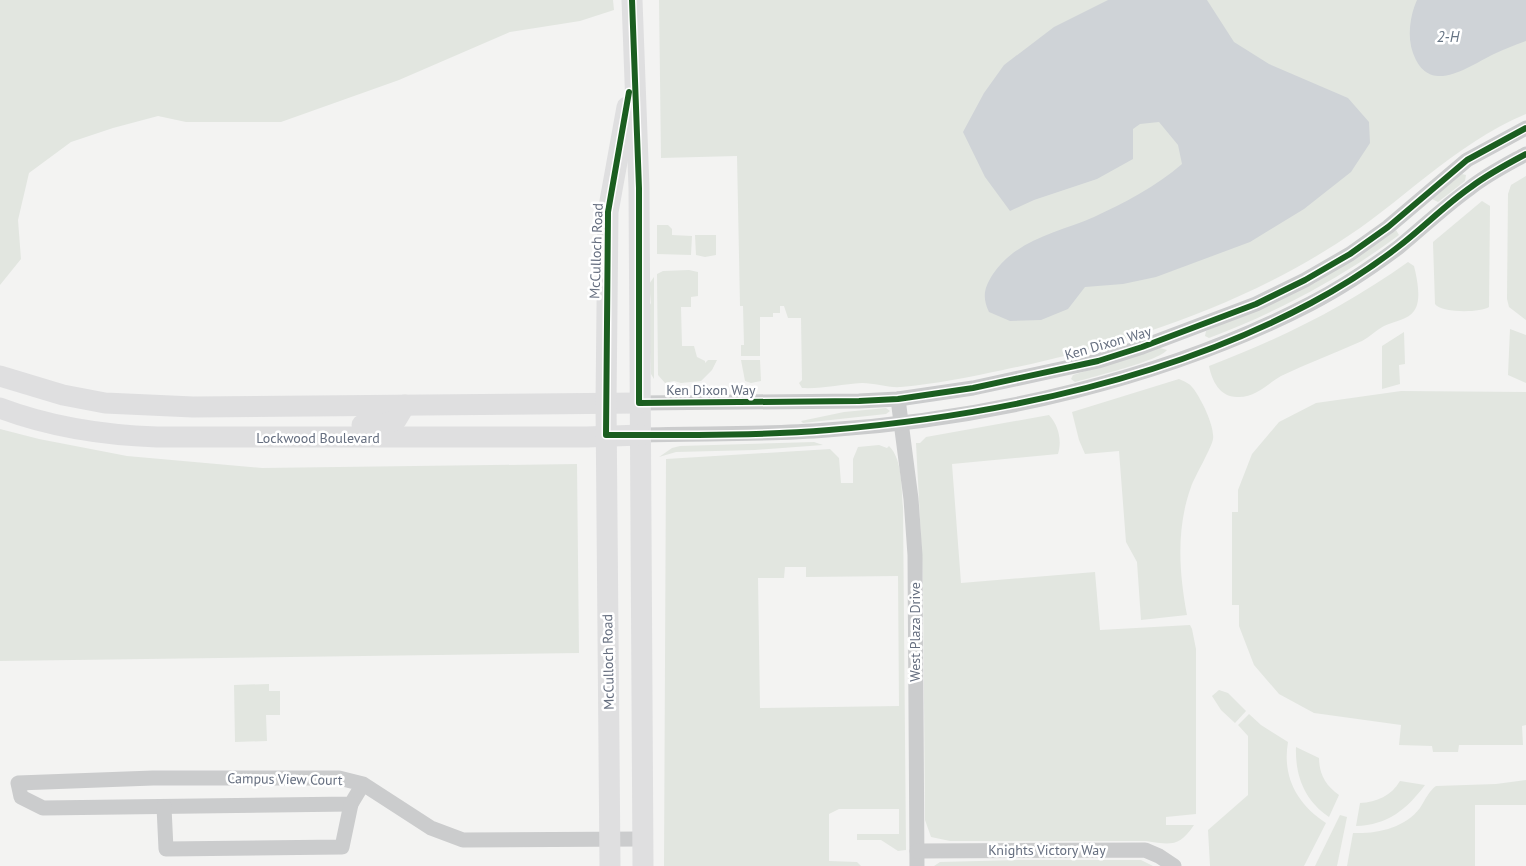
<svg xmlns="http://www.w3.org/2000/svg" width="1526" height="866" font-family="'PT Sans',sans-serif">
<style>
.green{fill:#e2e6e0;fill-rule:evenodd}
.water{fill:#cfd3d7}
.lines{fill:none;stroke-linecap:round;stroke-linejoin:round}
.minor{stroke:#cbcccd;stroke-width:15}
.secondary{stroke:#dfdfe0;stroke-width:21}
.cycleway-casing{stroke:#fff;stroke-width:9}
.cycleway{stroke:#1b5e20;stroke-width:6}
.labels{text-anchor:middle;stroke-width:5;stroke-linejoin:round;paint-order:stroke}
.street-label{font-size:14px;fill:#656e7f;stroke:#fff}
.water-label{font-size:15px;font-style:italic;fill:#667484;stroke:#fff}
</style>
<rect width="100%" height="100%" fill="#f3f3f2"/>
<g class="green">
<path d="M0,0H613L614,10L580,21L510,32L399,80L281,122H186L158,116L113,128L71,142L29,173L18,220L21,259L0,285Z"/>
<path d="M659,0H1526V114C1452,145 1402,203 1336,244C1236,308 1119,346 1003,370C970,377 935,384 901,387C888,388 875,383 862,383C842,384 822,389 802,388L799,383L802,380L801,318H788L784,306H780V313H773V317H760V356H741V345H744L743,306H740L737,156L661,158Z"/>
<path d="M1462,174L1466,175L1465,181L1438,202L1432,199Z"/>
<path d="M1526,176V320L1509,307L1507,299L1508,194L1511,185Z"/>
<path d="M1482,201L1490,206L1489,307C1480,313 1441,313 1435,304L1433,242Z"/>
<path d="M657,225H668L672,229V235L692,236L691,255L657,254Z"/>
<path d="M1396,230L1399,235C1340,279 1277,312 1209,338L1205,336L1206,331L1315,283Z"/>
<path d="M695,235H716V255L705,257L696,255Z"/>
<path d="M1408,262L1414,266C1417,278 1422,301 1414,311C1409,319 1393,322 1384,326C1376,330 1370,337 1362,341C1335,353 1308,363 1281,376C1267,384 1255,398 1237,397C1220,397 1212,381 1209,366C1284,337 1343,308 1408,262Z"/>
<path d="M689,270L698,272V296L691,297V307H681L682,346H694L697,357L705,361V363L708,360H717L712,370L701,381L681,383L674,381L665,383L658,375L657,274L663,271Z"/>
<path d="M654,277V379L651,374L648,308L651,303L649,284Z"/>
<path d="M1510,329L1526,335V383L1508,375Z"/>
<path d="M1404,332L1405,364L1399,365L1400,384L1382,389V346Z"/>
<path d="M1160,348L1167,350C1159,361 1092,377 1075,382L1071,379L1073,375Z"/>
<path d="M741,360H760L761,381L751,383L745,381Z"/>
<path d="M1179,379C1183,381 1189,383 1192,387C1200,396 1215,426 1213,439C1212,447 1195,476 1191,487C1176,528 1179,573 1187,615L1141,620L1137,562L1126,542L1119,451L1085,454L1079,440L1072,412Z"/>
<path d="M1401,391L1526,392V725L1522,726L1523,745H1459L1458,752H1433L1432,746L1399,745L1401,725L1314,713L1279,694L1254,665L1239,626V605H1232V512H1238V490L1252,454L1279,422L1316,403Z"/>
<path d="M886,408L890,411L886,414L803,423L801,421L844,412Z"/>
<path d="M1049,415C1059,426 1062,441 1058,454L952,464L961,583L1095,572L1100,630L1190,625L1192,629L1196,649V814L1166,817V825H1194C1179,847 1171,845 1146,841H950L931,837L925,820L923,578L916,443H920L926,437Z"/>
<path d="M0,429L39,439L127,456L262,468L577,464L579,653L0,661Z"/>
<path d="M814,442L823,445L755,450L676,452L659,457L672,448L680,446Z"/>
<path d="M879,445L887,448L889,446C903,460 901,488 903,507L906,850L898,851L881,840H857V834H899V809H839L829,814V861L857,862L861,866H664L666,459L830,449L839,458L841,483H853V459L858,447ZM785,567H806V577L898,576L899,706L760,708L758,578H784Z"/>
<path d="M269,684V691H280V715H266L267,741L235,742L234,685Z"/>
<path d="M1219,690L1228,693L1246,711L1235,723L1221,710L1212,696Z"/>
<path d="M1249,714L1261,725L1288,742C1282,777 1297,804 1326,823L1304,866H1210L1208,830L1248,795V736L1238,725Z"/>
<path d="M1296,747L1319,758C1319,774 1326,786 1339,795L1329,817C1304,800 1295,775 1296,747Z"/>
<path d="M1526,780V805H1475V866H1347L1353,833C1377,834 1405,828 1420,808C1425,800 1429,791 1436,786L1496,784Z"/>
<path d="M1400,781L1425,785C1407,809 1388,825 1356,826L1360,803C1377,802 1391,796 1400,781Z"/>
<path d="M1340,815L1347,817L1337,866H1315Z"/>
<path d="M1020,860H1141L1153,866H934L940,862Z"/>
</g>
<g class="water">
<path d="M1108,0H1207L1234,42L1269,64L1348,98L1369,122L1370,143L1351,172L1304,209L1250,242L1156,277L1123,284L1085,287L1068,309L1041,320L1010,321L989,312C982,297 984,288 993,274C1017,239 1057,233 1094,217C1124,203 1157,186 1182,164L1178,145L1159,122L1140,124L1133,129V159L1097,179L1034,200L1010,211L985,177L963,132L984,93L1004,65L1054,27Z"/>
<path d="M1417,0H1526V41C1515,45 1504,49 1494,54C1467,67 1429,97 1413,53C1407,37 1410,15 1417,0Z"/>
</g>
<g class="lines">
<g class="minor">
<path d="M898,399L911,499L915,555L917,866"/>
<path d="M639,403L859,401L898,399L973,388L1098,361L1142,347L1256,304L1305,280L1350,254L1388,227L1467,160L1526,128"/>
<path d="M640,435C702,433 765,435 827,430C989,419 1165,379 1310,304C1341,288 1371,268 1399,247C1422,228 1444,207 1469,189C1486,175 1506,165 1526,154"/>
<path d="M363,784L351,804L43,808L21,797L18,783L153,778H339L363,784L431,828L463,840L642,839"/>
<path d="M164,807L166,849L342,847L351,804"/>
<path d="M917,851L1145,850L1159,856L1174,866"/>
</g>
<g class="secondary">
<path d="M632,0L639,188L643,866"/>
<path d="M0,376L63,395L105,403L193,407L639,403"/>
<path d="M0,408C50,427 104,435 157,437H587L640,435"/>
<path d="M362,425H381L396,420L405,405"/>
<path d="M610,866L606,403L608,212L627,107"/>
</g>
<g class="cycleway-casing">
<g id="cycleway">
<path d="M632,0L639,188V403L859,401L898,399L973,388L1098,361L1142,347L1256,304L1305,280L1350,254L1388,227L1467,160L1526,128"/>
<path d="M629,92L608,212L606,435C680,435 755,436 829,430C991,416 1166,380 1311,303C1341,287 1371,268 1398,247C1423,228 1445,205 1471,187C1488,174 1507,164 1526,154"/>
</g>
</g>
<use href="#cycleway" class="cycleway"/>
</g>
<g class="labels">
<g class="street-label">
<text transform="translate(596 251) rotate(-88)" y="5">McCulloch Road</text>
<text transform="translate(1108 343) rotate(-16)" y="5">Ken Dixon Way</text>
<text x="711" y="395">Ken Dixon Way</text>
<text x="318" y="443">Lockwood Boulevard</text>
<text transform="translate(915 632) rotate(-90)" y="5">West Plaza Drive</text>
<text transform="translate(608 662) rotate(-91)" y="5">McCulloch Road</text>
<text transform="translate(285 779) rotate(1)" y="5">Campus View Court</text>
<text x="1047" y="855">Knights Victory Way</text>
</g>
<g class="water-label">
<text x="1448" y="42">2-H</text>
</g>
</g>
</svg>
